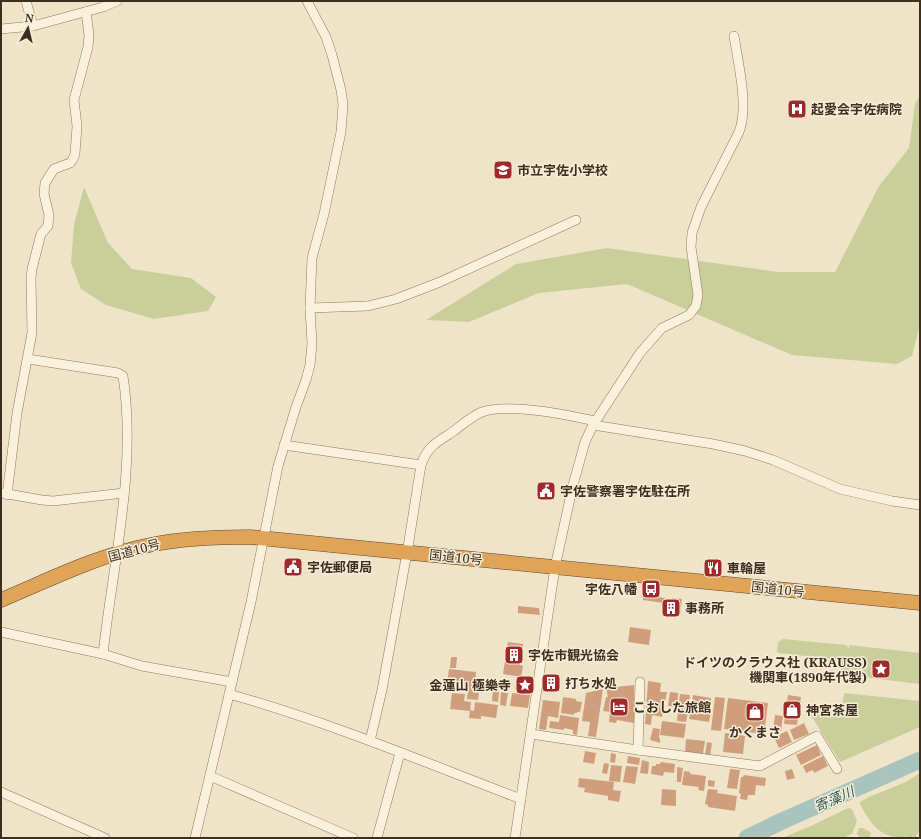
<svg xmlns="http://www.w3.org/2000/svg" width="921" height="839" font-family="'Noto Serif','Noto Sans JP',serif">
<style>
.green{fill:#c9cf9b}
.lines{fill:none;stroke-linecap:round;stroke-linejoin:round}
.river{stroke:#a9c4bc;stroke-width:17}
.building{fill:#cf9f7d}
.minor-casing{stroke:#8d765c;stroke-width:10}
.highway-casing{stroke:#5b4430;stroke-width:15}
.minor{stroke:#faf1dc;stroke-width:9}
.highway{stroke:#e0a458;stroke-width:14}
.labels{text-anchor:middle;stroke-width:3;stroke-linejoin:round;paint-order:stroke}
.poi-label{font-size:13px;font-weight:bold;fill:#3d2e20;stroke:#f7eed8;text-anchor:start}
.street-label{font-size:13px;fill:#3d2e20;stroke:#f7eed8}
.water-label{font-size:14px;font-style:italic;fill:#2f5d5a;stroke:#f7eed8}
</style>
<rect width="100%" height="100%" fill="#f0e4c8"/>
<g class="green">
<path d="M920,94V324L912,356L897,364L792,355L627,284L539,293L469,322L426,320L516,264L607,248L778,272H835L879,186L909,148L915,104Z"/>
<path d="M84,187L108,243L132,269L191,278L216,297L208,311L154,319L106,305L81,289L71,263L74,225Z"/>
<path d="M783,639L846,645L849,648V645L920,653V684L846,675V674H842L841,673L842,662L840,660L779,653L777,651L778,642Z"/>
<path d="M844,693L920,701V727L840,762L809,712V707L842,710Z"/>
<path d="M920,773V828L916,838H908L904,836L903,838C880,838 870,823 860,804V802L869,797L906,782Z"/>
<path d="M848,808L852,809L857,821L852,834L843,838H782L813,825Z"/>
<path d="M859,828C865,828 867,830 871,833L870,838L859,837L857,833Z"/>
</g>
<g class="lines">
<path class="river" d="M747,838L782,821L920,760"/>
</g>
<g class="building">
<path d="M643,595L665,598L664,603L643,600Z"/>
<path d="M672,598L682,599L680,616L670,615V612L662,611L663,604L671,605Z"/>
<path d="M518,606L539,608L540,615L518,613Z"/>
<path d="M630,627L651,630L649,645L628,642Z"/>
<path d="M508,642L523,644L520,665L523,666L521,677L503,674Z"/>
<path d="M451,657H457L456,668H450Z"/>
<path d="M874,665L888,667L887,673L874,671Z"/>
<path d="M449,669L476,672L474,692L479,693L478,700L467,699L468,691L446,689V690L440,689L441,682L447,683Z"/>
<path d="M546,677L557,678L556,689L545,688Z"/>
<path d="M648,681L661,683L660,692H667L662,717L652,715L651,725L645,724Z"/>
<path d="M516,683L522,684L521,690L515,689Z"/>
<path d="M634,685V723L617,720L616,723L609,722L610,712L603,711L606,697H608L606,688Z"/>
<path d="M603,689L596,737L588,736L590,722L582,721L586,693Z"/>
<path d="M493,691L499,692L498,702L492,701Z"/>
<path d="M501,692L508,693L506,706L500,705Z"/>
<path d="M670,692L678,693L677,707L668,706Z"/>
<path d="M452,693L465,694L464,701L471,702L470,711L450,709Z"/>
<path d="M512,693L530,695L528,708L510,706Z"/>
<path d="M680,694L690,695L688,712L678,710Z"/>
<path d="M693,695L711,698L710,710L691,707Z"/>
<path d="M788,695L801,697L797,725L784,724Z"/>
<path d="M563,697L576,699V701L582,702L580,712H577V713H574V715L561,713Z"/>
<path d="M715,697L725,698L721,731L711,730Z"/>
<path d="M728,698L768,703L764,734L724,729Z"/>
<path d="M543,700L560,702L558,718L548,716L546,730L539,729Z"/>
<path d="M475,702L498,705L496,718L481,716V719L469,718L470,710L474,711Z"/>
<path d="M691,708L711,711L709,722L689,719Z"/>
<path d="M678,711L688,713L686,722L677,721Z"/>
<path d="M560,715L579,718L577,735L573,734V730L564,728V730L549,728L550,721L559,722Z"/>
<path d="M775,715L783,716L781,731L773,730Z"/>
<path d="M662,721L686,724L684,738L660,735Z"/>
<path d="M804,723L809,734L794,740L790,730Z"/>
<path d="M653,728L660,729L659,738H660V743L650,740Z"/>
<path d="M787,731L792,742L779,748L774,737Z"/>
<path d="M725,733L745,736L743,754L723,752Z"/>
<path d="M686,739L705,741L703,754L685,752Z"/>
<path d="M707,742L712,743L710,756L705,755Z"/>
<path d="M817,745L821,755L801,765L796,755Z"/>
<path d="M585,751L596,753L594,764L583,762Z"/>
<path d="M611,753L616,754L615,763L610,762Z"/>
<path d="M628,756L640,758L639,765L627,763Z"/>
<path d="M823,756L828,766L814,773L813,770L806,773L803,766Z"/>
<path d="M642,760L649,762L648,774L640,773Z"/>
<path d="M661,762L675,764L674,773L664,772L663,776L651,774L652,766H656V764H660Z"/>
<path d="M604,763L609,764L607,774L602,773Z"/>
<path d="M611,765L622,766L620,782L609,781Z"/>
<path d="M626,766L638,767L635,784L623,782Z"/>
<path d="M677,767L683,768L681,782H677Z"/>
<path d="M730,769L740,770L737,789L727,788Z"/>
<path d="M792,769L795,778L787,780L785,771Z"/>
<path d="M684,771L690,772V774L706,776L704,791L698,790L699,787L682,785Z"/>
<path d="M744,775L766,778L765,786L756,785L755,795H748L747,800L740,799L741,794L739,793L741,777H743Z"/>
<path d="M579,778L614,782L613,790L621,791L619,802L608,800V796L584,792L585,788L578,787Z"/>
<path d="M708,780L715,781L714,787L708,786Z"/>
<path d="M662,789L676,790V806L661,805Z"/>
<path d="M708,789L718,790L717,793L737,796L735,811L708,807V805L705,804Z"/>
</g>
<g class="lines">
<g class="minor-casing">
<g id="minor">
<path d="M26,1L33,26"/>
<path d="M1,29L33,26L103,7L117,1"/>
<path d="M310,308L368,306L396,299L440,282L576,220"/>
<path d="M28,359L118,373L123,376C137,469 113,562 103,654"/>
<path d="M593,425L713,444L745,451L773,460L840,489L892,501L920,505"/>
<path d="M284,445L421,465"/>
<path d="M2,493L42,500L53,501L124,493"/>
<path d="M7,495L17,413L32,333L31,278L32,269L41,234L48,226L49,215L44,194L45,183L54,169L70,163L73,159L75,154L77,126L74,100L88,47L89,35L86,12"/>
<path d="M1,632L103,654L142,666L232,682"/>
<path d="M229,694C329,722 424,762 521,799"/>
<path d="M531,734L638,750L760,766L817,736L837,769"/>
<path d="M370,741L382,690L408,547L421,465C428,445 438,442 454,431C463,424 472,416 482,412C508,403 568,415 595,421"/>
<path d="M638,750L640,682"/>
<path d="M210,776L353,838"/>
<path d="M1,792L105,838"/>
<path d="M195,838L251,602L278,466L296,407L306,380L310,365L312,344L310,308L312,258L324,214L341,132L343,104L341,90L332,55L326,37L307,1"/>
<path d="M377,838L400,753"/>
<path d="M515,838L555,567L573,485L585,442L593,425L640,353L662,328L689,315L696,306L698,295L691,247L692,233L701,207L739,132C749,108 738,62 734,36"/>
</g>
</g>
<g class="highway-casing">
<path id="highway" d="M1,600C49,580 98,555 150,545C183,538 216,537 250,537L920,603"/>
</g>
<use href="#minor" class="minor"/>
<use href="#highway" class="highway"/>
</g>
<defs>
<g id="hospital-square" transform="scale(1)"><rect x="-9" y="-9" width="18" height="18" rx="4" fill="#9e2a2b" stroke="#f7eed8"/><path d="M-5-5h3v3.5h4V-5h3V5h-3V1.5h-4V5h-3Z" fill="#fff"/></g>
<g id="school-square" transform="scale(1)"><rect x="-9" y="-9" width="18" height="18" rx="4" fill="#9e2a2b" stroke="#f7eed8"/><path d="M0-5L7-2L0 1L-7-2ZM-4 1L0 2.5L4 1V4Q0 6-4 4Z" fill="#fff"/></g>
<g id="civic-square" transform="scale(1)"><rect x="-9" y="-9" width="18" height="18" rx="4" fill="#9e2a2b" stroke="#f7eed8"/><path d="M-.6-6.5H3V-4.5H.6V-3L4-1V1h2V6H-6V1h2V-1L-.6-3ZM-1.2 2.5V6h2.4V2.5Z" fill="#fff"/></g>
<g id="restaurant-square" transform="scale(1)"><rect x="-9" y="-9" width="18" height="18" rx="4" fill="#9e2a2b" stroke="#f7eed8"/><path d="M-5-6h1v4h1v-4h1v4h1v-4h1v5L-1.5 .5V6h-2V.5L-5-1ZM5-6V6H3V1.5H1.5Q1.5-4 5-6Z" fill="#fff"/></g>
<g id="bus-square" transform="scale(1)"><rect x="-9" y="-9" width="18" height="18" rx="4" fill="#9e2a2b" stroke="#f7eed8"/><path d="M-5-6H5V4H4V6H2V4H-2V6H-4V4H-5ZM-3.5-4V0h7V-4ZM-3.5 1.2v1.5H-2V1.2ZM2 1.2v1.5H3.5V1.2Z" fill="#fff"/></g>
<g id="building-square" transform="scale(1)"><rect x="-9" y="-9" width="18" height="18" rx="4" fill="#9e2a2b" stroke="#f7eed8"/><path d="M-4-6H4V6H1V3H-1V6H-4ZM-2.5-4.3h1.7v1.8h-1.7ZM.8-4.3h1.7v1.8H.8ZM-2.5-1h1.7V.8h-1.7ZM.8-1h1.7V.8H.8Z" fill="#fff"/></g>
<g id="sight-square" transform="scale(1)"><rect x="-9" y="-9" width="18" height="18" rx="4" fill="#9e2a2b" stroke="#f7eed8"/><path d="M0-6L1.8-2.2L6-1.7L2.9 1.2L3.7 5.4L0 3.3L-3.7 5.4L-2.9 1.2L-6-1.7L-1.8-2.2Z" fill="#fff"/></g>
<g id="hotel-square" transform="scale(1)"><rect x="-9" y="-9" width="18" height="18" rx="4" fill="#9e2a2b" stroke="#f7eed8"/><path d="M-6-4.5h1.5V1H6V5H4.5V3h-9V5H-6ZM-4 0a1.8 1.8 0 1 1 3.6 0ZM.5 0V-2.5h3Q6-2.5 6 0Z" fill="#fff"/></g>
<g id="shop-square" transform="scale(1)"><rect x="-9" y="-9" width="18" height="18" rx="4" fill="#9e2a2b" stroke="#f7eed8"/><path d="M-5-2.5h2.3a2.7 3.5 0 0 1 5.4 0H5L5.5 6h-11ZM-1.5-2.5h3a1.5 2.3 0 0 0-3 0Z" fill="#fff"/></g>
</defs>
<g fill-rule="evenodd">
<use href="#hospital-square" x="797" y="109"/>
<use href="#school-square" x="503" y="170"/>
<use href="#civic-square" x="546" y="491"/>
<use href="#civic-square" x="293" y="567"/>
<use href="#restaurant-square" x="713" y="568"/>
<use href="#bus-square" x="651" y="589"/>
<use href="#building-square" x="671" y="608"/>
<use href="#building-square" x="514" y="655"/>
<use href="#sight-square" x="881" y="669"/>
<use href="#building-square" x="551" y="683"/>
<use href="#sight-square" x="525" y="685"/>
<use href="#hotel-square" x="619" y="707"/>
<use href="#shop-square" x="792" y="710"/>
<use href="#shop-square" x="755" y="712"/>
</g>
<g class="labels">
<g class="poi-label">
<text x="811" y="114">起愛会宇佐病院</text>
<text x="517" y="175">市立宇佐小学校</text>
<text x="560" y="496">宇佐警察署宇佐駐在所</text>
<text x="307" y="572">宇佐郵便局</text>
<text x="727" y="573">車輪屋</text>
<text x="637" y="594" text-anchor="end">宇佐八幡</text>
<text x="685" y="613">事務所</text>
<text x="528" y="660">宇佐市観光協会</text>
<text x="867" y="667" text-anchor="end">ドイツのクラウス社 (KRAUSS)<tspan x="867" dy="15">機関車(1890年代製)</tspan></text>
<text x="565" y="688">打ち水処</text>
<text x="511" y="690" text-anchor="end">金蓮山 極樂寺</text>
<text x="633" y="712">こおした旅館</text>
<text x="806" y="715">神宮茶屋</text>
<text x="755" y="737" text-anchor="middle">かくまさ</text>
</g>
<g class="street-label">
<text transform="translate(134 550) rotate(-15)" y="5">国道10号</text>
<text transform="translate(456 557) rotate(6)" y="5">国道10号</text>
<text transform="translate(778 589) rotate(6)" y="5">国道10号</text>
</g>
<g class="water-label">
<text transform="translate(834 799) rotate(-24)" y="5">寄藻川</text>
</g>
</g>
<rect width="921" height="839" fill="none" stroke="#3d2e20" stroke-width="4"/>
<g transform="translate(28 28) rotate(8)" stroke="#f7eed8" stroke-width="3" paint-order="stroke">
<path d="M0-3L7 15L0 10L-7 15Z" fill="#3d2e20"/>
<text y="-6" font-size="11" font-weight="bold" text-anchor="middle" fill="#3d2e20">N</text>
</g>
</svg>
